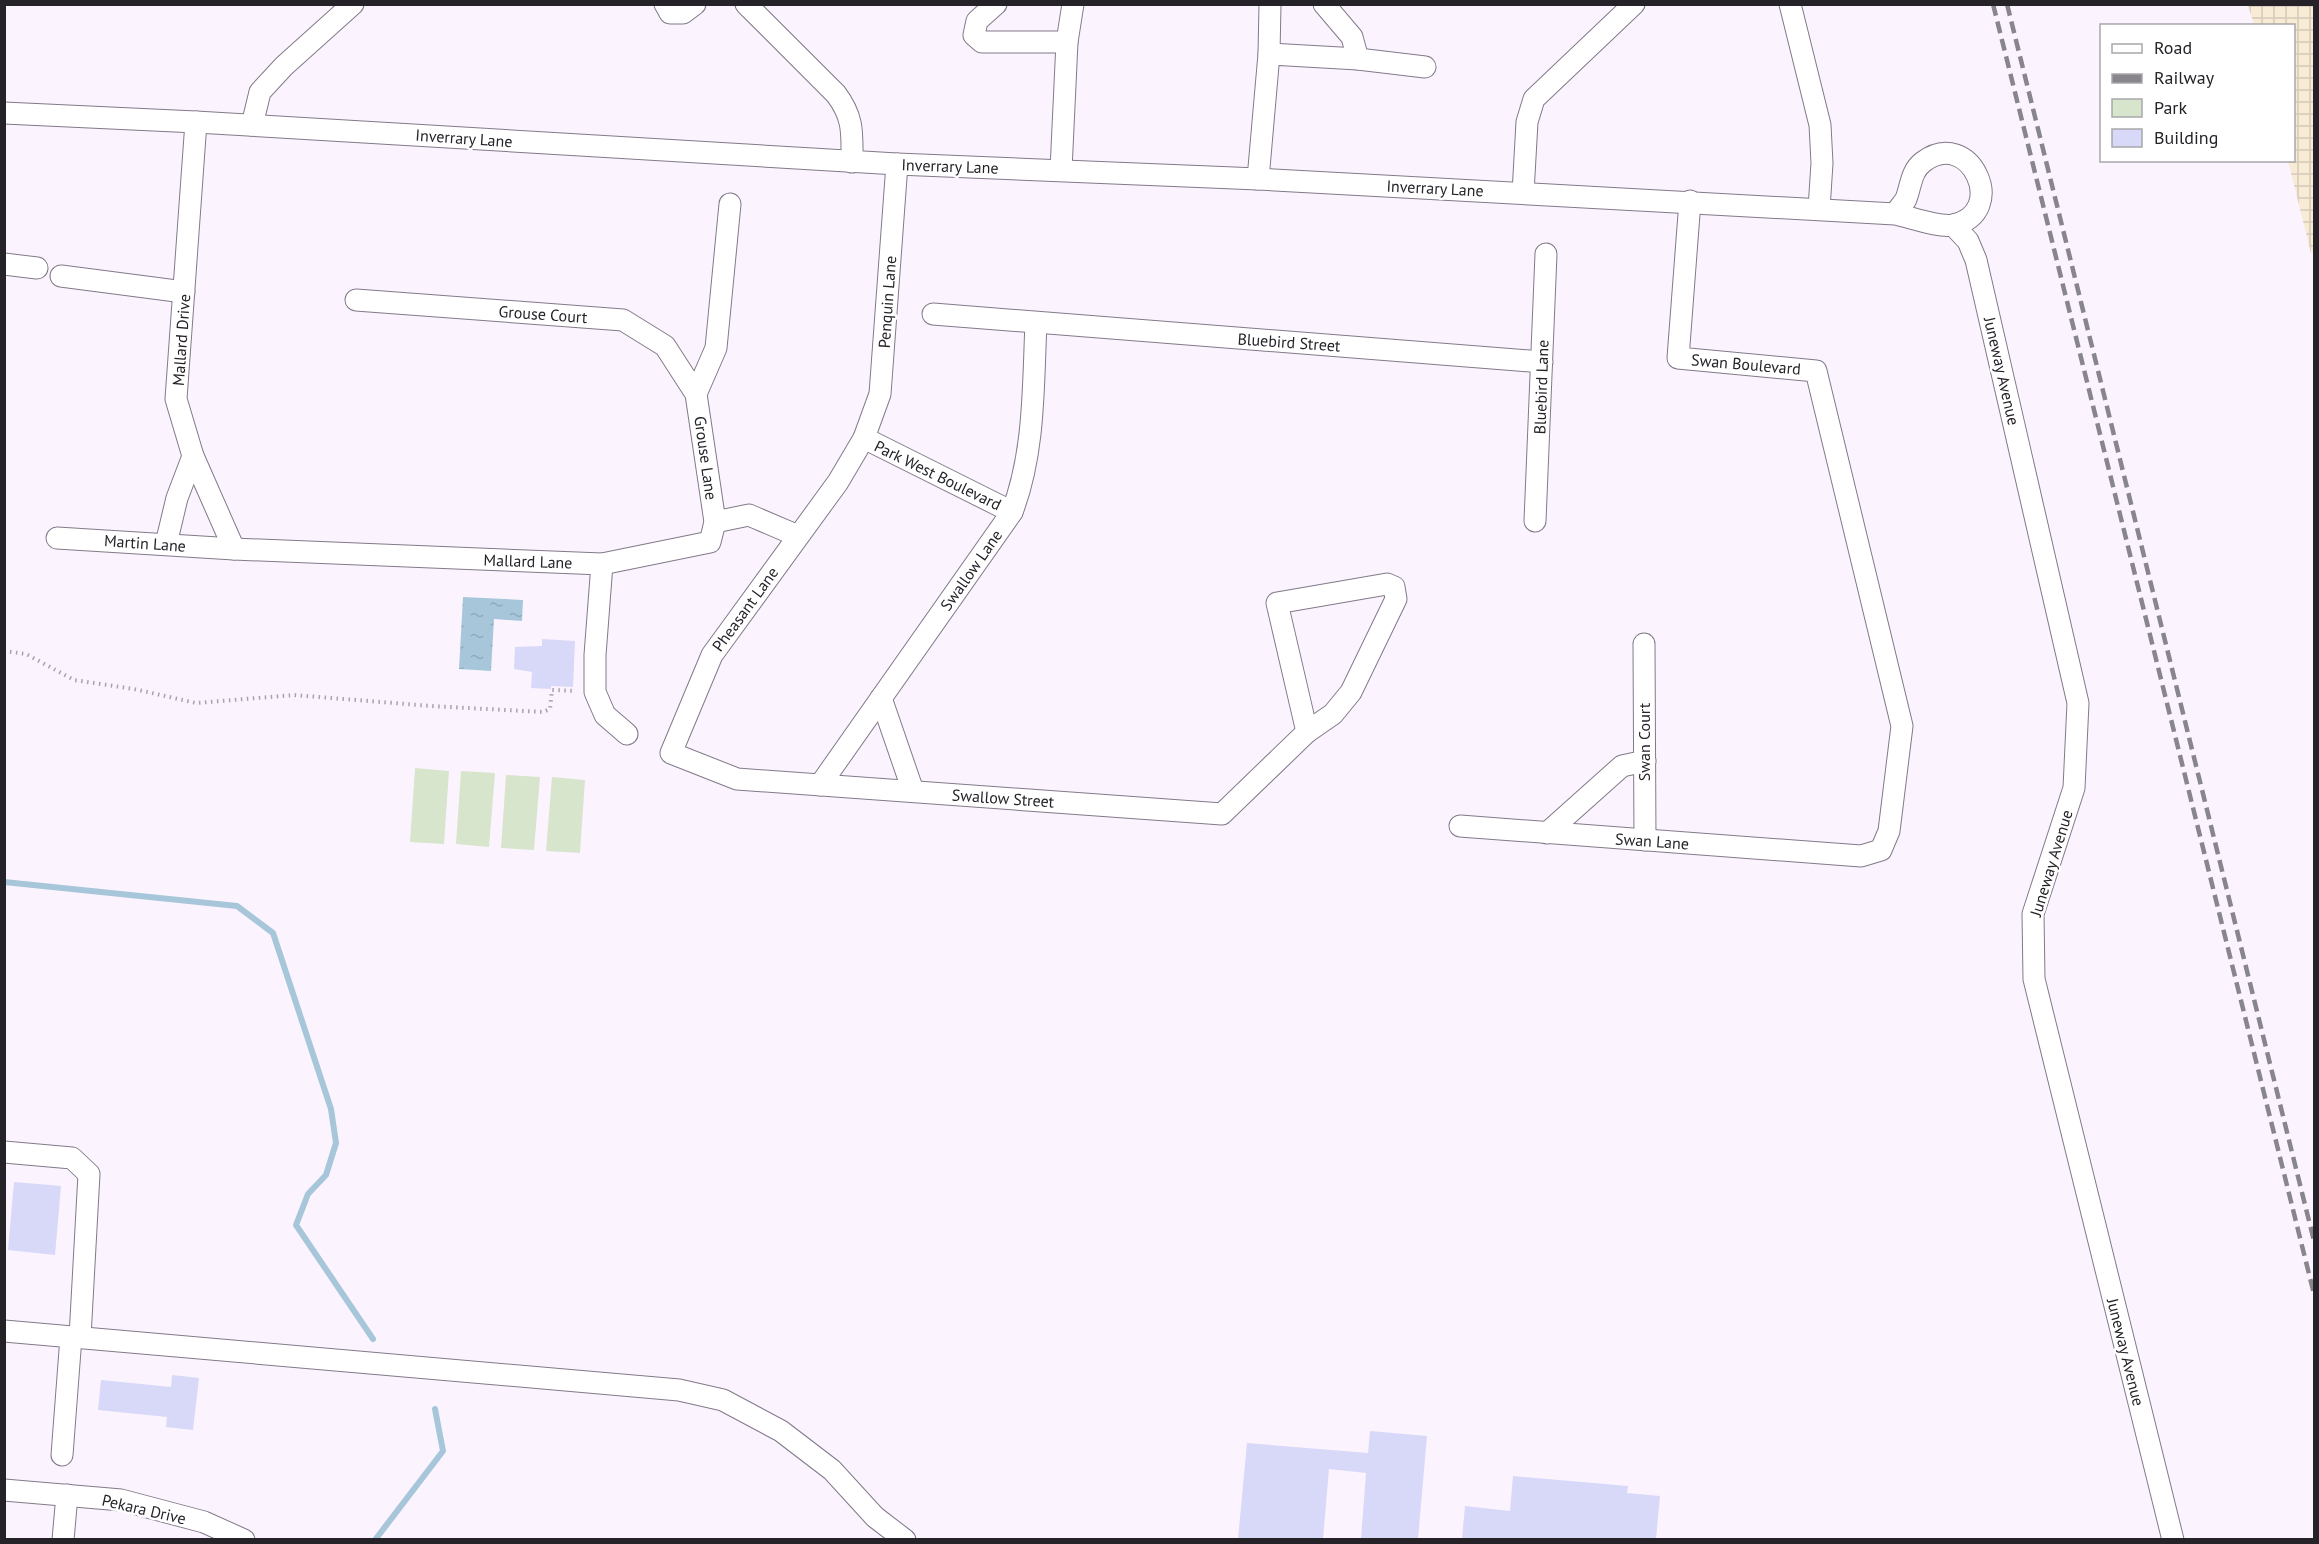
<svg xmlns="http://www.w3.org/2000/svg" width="2319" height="1544" font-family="'PT Sans',sans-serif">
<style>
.industrial{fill:url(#industrial-grid)}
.green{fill:#d8e5cd}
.water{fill:url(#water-ripples)}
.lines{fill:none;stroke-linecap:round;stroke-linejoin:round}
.stream{stroke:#a7c6da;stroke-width:6}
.building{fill:#d8d8f8}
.minor-casing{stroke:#837989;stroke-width:23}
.path{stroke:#a7a2ab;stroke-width:4;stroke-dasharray:1.5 4.5;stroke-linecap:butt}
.minor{stroke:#fff;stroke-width:21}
.rail{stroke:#89858d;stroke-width:4.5;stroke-dasharray:12 6;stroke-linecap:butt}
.labels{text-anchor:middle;stroke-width:5;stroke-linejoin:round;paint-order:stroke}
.street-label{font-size:16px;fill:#252228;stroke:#fff}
</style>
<defs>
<pattern id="industrial-grid" width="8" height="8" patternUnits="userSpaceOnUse" patternTransform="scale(1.5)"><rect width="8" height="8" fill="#f8ecd7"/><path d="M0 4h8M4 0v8" fill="none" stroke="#d4cab9"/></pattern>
<pattern id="water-ripples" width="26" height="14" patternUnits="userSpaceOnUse" patternTransform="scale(1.5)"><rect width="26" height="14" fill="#a7c6da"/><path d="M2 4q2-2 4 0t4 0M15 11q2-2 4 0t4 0" fill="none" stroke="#90aabb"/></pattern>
</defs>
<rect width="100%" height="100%" fill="#fbf4ff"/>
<path class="industrial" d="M2248,5H2314V253H2311L2288,161L2294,160V26L2254,25Z"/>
<g class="green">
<path d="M415,768L449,771L444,844L410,842Z"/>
<path d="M461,771L495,773L489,847L456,844Z"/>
<path d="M506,775L540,777L534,850L501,848Z"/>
<path d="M552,777L585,780L580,853L546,851Z"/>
</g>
<path class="water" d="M463,597L523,600L522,621L494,619L491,671L459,669Z"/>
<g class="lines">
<g class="stream">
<path d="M4,882L237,906L273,933L331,1109L336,1143L326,1175L308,1194L296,1225L373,1339"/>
<path d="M375,1540L443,1451L435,1409"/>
</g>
</g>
<g class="building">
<path d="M542,639L575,641L573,687L551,686V689L531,688L532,672L514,669L515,647L542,646Z"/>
<path d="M14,1182L61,1186L55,1255L8,1250Z"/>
<path d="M172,1375L199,1378L193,1430L166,1427L167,1417L98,1410L101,1380L171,1387Z"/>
<path d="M1370,1431L1427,1436L1418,1539H1361L1366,1473L1329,1469L1323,1539H1238L1247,1443L1368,1453Z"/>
<path d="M1513,1476L1628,1486L1627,1493L1660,1496L1656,1539H1462L1465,1506L1510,1511Z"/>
</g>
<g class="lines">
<g class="minor-casing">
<g id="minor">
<path d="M665,4L670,13H683L695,4"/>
<path d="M746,4L836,94C854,118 852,133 852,162"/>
<path d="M996,4L977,21L974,35L982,42H1067"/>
<path d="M1324,4L1352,37L1358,59"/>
<path d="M1790,4L1820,125L1822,163L1819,209"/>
<path d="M1269,54L1270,4"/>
<path d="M4,113L196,122L897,164L1258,179L1895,214C1910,217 1940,228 1953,225C2010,213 1970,126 1923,162C1911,171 1911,186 1906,199C1903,204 1898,209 1895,214"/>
<path d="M196,122L176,399L193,456L234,549"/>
<path d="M252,125L260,92L284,66L353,4"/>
<path d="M897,164L880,394L864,438L838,482L712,655L671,753L737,779L1222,814L1307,732"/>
<path d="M1061,170L1067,42L1073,4"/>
<path d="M1258,179L1269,54L1358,59L1425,67"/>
<path d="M1523,193L1527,122L1534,99L1634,4"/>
<path d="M1953,225L1968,241L1976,260L2078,703L2074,788L2033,914L2034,979L2173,1540"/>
<path d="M4,264L37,268"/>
<path d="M61,276L184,292"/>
<path d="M933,314L1542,362"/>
<path d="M696,394L716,348L730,204"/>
<path d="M864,438L1012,512"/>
<path d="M1535,521L1546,254"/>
<path d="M715,522L749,515L798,536"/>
<path d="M57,538L234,549L602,564L710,542L715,522L696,394L665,346L623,320L356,300"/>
<path d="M166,544L177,498L193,456"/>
<path d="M602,564L595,655V692L605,715L627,734"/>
<path d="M1387,584L1394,587L1396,599L1351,692L1333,714L1307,732L1277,603Z"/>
<path d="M1644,644L1645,840"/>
<path d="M881,698L913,791"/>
<path d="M820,785L1012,512C1035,452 1033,386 1036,323"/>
<path d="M1460,826L1861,856L1881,850L1889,831L1902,726L1816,371L1678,358L1690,201"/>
<path d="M1547,833L1622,766L1645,761"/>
<path d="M4,1152L72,1158L89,1174L80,1337"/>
<path d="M4,1331L679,1390L723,1400L781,1431L832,1470L875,1517L905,1540"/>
<path d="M62,1455L71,1337"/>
<path d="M4,1490L121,1500L204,1522L244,1540"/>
<path d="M63,1540L67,1495"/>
</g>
</g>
<path class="path" d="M4,651L26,654L74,680L134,689L196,703L294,695L431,706L543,712L550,709L552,690L576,691"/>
<use href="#minor" class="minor"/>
<g class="rail">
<path d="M1993,4L2314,1294"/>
<path d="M2007,4L2314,1241"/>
</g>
</g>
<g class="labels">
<g class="street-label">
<text transform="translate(464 138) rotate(4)" y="6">Inverrary Lane</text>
<text transform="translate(950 166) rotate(2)" y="6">Inverrary Lane</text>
<text transform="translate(1435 188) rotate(3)" y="6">Inverrary Lane</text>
<text transform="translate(887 302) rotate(-86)" y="6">Penquin Lane</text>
<text transform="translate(543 314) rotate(4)" y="6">Grouse Court</text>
<text transform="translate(181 340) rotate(-86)" y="6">Mallard Drive</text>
<text transform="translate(1289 342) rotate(4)" y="6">Bluebird Street</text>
<text transform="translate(1746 364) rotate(5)" y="6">Swan Boulevard</text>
<text transform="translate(2002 371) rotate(77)" y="6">Juneway Avenue</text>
<text transform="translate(1541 387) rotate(-88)" y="6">Bluebird Lane</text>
<text transform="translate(706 458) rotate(82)" y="6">Grouse Lane</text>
<text transform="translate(938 475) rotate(26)" y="6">Park West Boulevard</text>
<text transform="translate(145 543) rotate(4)" y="6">Martin Lane</text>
<text transform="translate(528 561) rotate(2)" y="6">Mallard Lane</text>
<text transform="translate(971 570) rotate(-55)" y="6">Swallow Lane</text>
<text transform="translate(745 609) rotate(-54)" y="6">Pheasant Lane</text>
<text transform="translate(1644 742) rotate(-90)" y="6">Swan Court</text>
<text transform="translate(1003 798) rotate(4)" y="6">Swallow Street</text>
<text transform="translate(1652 841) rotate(4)" y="6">Swan Lane</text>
<text transform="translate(2051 863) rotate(-73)" y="6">Juneway Avenue</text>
<text transform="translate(2126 1352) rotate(76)" y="6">Juneway Avenue</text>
<text transform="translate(144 1509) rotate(13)" y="6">Pekara Drive</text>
</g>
</g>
<rect width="2319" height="1544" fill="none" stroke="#252228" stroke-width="12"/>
<rect x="2100" y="24" width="195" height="138" fill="#ffffff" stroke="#a8a7a9" stroke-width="1.5"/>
<rect x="2112" y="44" width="30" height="9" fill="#ffffff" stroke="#a8a7a9" stroke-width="1.5"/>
<text x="2154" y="54" font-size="18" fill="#252228">Road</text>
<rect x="2112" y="74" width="30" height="9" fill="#89858d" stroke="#a8a7a9" stroke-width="1.5"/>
<text x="2154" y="84" font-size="18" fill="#252228">Railway</text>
<rect x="2112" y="99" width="30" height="18" fill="#d8e5cd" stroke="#a8a7a9" stroke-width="1.5"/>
<text x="2154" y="114" font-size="18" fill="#252228">Park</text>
<rect x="2112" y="129" width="30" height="18" fill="#d8d8f8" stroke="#a8a7a9" stroke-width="1.5"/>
<text x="2154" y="144" font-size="18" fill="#252228">Building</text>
</svg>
